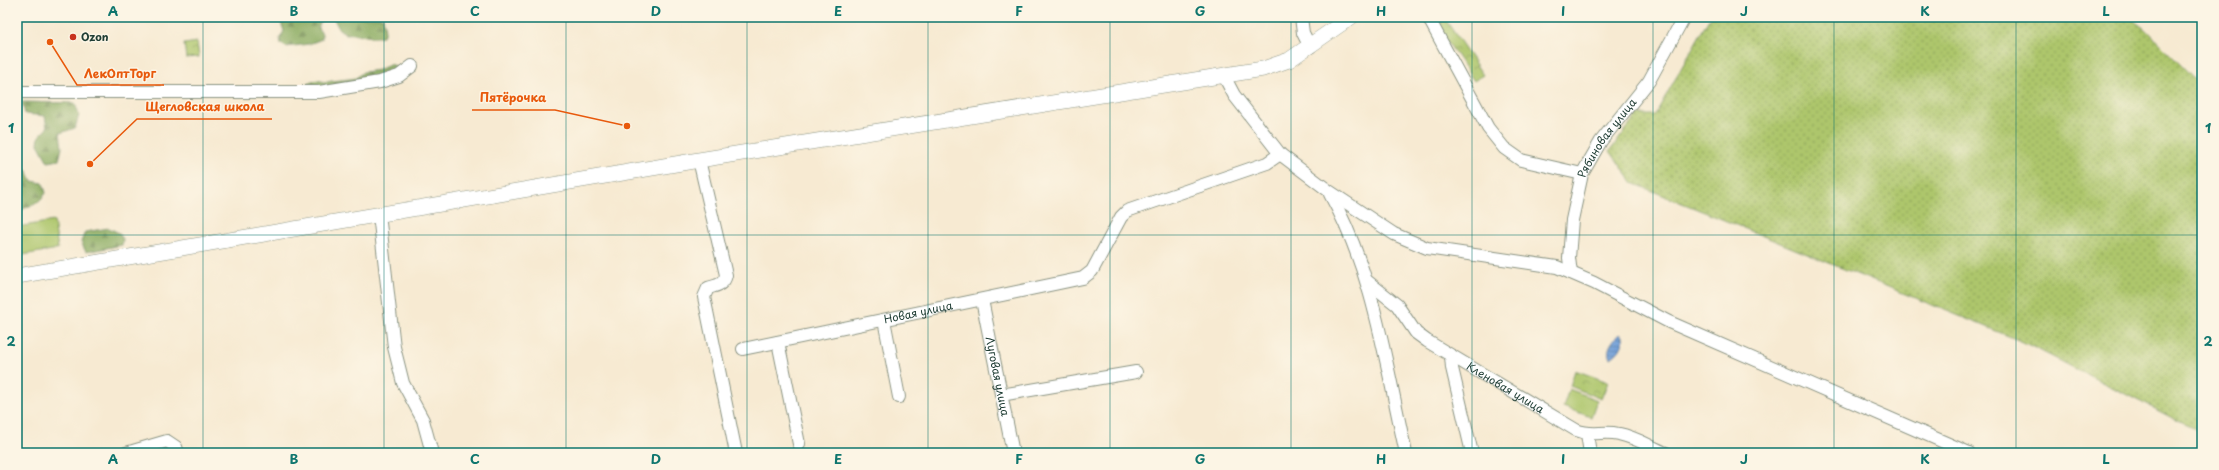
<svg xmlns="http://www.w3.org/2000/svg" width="2219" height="470" font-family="'Playpen Sans',sans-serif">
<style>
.grass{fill:url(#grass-dots);stroke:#668250}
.forest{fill:url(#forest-firs);stroke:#54744a}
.park{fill:url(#park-crowns);stroke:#668250}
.garden{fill:#adc66c;stroke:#668250}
.water{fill:url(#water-rules);stroke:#466d86}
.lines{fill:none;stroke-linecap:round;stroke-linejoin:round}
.minor-casing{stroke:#8b9483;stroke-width:14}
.major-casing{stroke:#8b9483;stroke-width:16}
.minor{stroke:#fff;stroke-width:12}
.major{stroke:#fff;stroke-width:15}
.grid{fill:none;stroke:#0f766e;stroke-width:1;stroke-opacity:0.55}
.poi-dot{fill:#c8321e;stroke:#fcf5e5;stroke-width:1.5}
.labels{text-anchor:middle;stroke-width:3;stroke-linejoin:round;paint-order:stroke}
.poi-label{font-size:11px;font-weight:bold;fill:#1f3d34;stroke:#fcf5e5;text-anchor:start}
.street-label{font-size:11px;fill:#1f3d34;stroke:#fcf5e5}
.leader{fill:none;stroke:#e8590c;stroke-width:1.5}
.callout-dot{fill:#e8590c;stroke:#fcf5e5;stroke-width:1.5}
.callout-label{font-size:12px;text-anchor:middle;font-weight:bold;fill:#e8590c;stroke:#fcf5e5;stroke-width:3;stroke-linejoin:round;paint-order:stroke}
.neatline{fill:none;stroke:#0f766e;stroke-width:1.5}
.grid-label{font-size:13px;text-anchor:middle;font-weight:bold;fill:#0f766e}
</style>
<defs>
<pattern id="grass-dots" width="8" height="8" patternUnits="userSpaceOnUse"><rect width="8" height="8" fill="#adc66c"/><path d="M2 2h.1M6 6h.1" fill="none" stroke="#8ca25a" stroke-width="1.8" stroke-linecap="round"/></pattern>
<pattern id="forest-firs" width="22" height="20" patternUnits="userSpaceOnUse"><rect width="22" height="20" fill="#8aab60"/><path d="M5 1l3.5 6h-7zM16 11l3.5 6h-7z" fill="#708c50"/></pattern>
<pattern id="park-crowns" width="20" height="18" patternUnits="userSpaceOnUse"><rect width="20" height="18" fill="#adc66c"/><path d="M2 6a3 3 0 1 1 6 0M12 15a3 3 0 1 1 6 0" fill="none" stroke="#8ca25a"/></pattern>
<pattern id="water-rules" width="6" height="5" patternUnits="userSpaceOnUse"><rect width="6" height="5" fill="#6e9dd7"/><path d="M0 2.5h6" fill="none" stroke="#5a81af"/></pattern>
</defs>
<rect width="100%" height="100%" fill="#fcf5e5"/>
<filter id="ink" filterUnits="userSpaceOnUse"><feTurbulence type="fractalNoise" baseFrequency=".025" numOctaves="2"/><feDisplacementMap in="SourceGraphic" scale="8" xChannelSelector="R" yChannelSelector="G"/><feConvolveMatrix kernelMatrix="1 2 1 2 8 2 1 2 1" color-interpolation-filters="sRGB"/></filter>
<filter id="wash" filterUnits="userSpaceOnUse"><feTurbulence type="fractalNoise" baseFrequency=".012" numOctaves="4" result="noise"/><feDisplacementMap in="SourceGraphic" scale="16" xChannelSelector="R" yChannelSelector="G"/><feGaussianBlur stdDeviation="0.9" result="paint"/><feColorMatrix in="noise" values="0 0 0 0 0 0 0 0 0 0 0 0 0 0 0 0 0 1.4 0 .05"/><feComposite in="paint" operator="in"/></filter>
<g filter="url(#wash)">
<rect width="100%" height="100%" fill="#f7ead2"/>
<path class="grass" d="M1710,17H2129L2145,29L2202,86V433L2023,342L1633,183L1610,151L1637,115H1655Z"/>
<g class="forest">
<path d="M279,17H326L320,22L318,28L322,34V39L309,44L286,47L281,44L280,38L284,31Z"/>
<path d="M333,17H383L385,31L383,36C371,40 358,32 346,34L339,29Z"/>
<path d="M391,64L397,67C389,77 317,92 306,86L311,81L319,80L324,82L356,78L363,72L379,70Z"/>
<path d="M22,102L75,103L79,115L75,128L60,133L62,148L59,160L48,162L38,144L39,136L47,128L45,116L25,114Z"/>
<path d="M17,169L27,170L32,181L43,183L46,193L40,201L17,212Z"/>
<path d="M109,228L119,233L123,239L122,245L86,252L81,242L85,232Z"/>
</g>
<g class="park">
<path d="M1445,19L1483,75L1474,81L1436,25Z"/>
<path d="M197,42L199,57L186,58L184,44Z"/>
<path d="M1575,370L1608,382L1601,399L1570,386Z"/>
</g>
<g class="garden">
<path d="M54,221L58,249L17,256V227Z"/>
<path d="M1569,389L1597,400L1591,417L1563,407Z"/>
</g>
<path class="water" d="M1619,334L1623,336C1625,344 1618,355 1610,358C1605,350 1613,340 1619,334Z"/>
</g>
<g filter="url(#ink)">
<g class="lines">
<g class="minor-casing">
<g id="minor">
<path d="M1301,17L1303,33L1310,47"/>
<path d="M1428,17L1488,128L1504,148L1521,160L1582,174"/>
<path d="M1224,76L1234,95L1280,154L1329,191L1394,234L1427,248L1557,267L1594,283L1669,322L1969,453"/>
<path d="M17,92H319L380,82L399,76L412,66"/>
<path d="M699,160L726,275C724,285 717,285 708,288L704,297L736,453"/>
<path d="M1330,194C1374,273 1386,366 1406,453"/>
<path d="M379,214L394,347L403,383L423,420L432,453"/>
<path id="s1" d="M1571,273L1569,258L1572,220L1582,174L1601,141L1649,81L1684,17"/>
<path id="s2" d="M1367,281L1397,305L1416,333L1427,341L1576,430C1594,437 1602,430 1619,434C1635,437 1651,447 1666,453"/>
<path id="s3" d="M982,300L1013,453"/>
<path d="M884,320L899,397"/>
<path d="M778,342L799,444"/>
<path id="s4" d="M743,349L1083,278L1092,271L1121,217L1127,211L1267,163L1280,154"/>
<path d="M1451,356L1452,368L1472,453"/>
<path d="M1001,395L1136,372"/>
<path d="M1587,434L1590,453"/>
<path d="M126,453L167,441L176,447L178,453"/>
</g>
</g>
<g class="major-casing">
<path id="major" d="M17,276L699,160L1263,69L1289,60L1351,17"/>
</g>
<use href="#minor" class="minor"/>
<use href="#major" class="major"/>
</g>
</g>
<path class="grid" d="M203,17V453M384,17V453M566,17V453M747,17V453M928,17V453M1110,17V453M1291,17V453M1472,17V453M1653,17V453M1834,17V453M2016,17V453M17,235H2202"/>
<circle class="poi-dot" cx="73" cy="37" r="4"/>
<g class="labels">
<g class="poi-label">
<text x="81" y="41">Ozon</text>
</g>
<g class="street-label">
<text dy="4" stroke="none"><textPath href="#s1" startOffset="144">Рябиновая улица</textPath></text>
<text dy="4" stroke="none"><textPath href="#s4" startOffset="179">Новая улица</textPath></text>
<text dy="4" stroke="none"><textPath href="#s3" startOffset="78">Луговая улица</textPath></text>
<text dy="4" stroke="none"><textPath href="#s2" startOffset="177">Кленовая улица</textPath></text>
</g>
</g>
<path class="leader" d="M50 42L77 85H164M627 126L555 110H472M90 164L137 119H272"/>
<g class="callout-dot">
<circle cx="50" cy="42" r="4"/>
<circle cx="627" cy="126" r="4"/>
<circle cx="90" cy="164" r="4"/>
</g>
<g class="callout-label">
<text x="120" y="78">ЛекОптТорг</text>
<text x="513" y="102">Пятёрочка</text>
<text x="205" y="111">Щегловская школа</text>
</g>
<rect width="2219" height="470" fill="none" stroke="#fcf5e5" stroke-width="44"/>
<rect x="22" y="22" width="2175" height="426" class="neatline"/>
<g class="grid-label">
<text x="113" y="16">A</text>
<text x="294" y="16">B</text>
<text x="475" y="16">C</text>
<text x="656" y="16">D</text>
<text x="838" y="16">E</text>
<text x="1019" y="16">F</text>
<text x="1200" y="16">G</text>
<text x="1381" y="16">H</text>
<text x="1563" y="16">I</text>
<text x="1744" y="16">J</text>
<text x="1925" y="16">K</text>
<text x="2106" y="16">L</text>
<text x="11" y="133">1</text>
<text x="2208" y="133">1</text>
<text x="11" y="346">2</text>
<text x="2208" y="346">2</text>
<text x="113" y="464">A</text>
<text x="294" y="464">B</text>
<text x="475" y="464">C</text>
<text x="656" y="464">D</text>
<text x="838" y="464">E</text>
<text x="1019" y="464">F</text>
<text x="1200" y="464">G</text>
<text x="1381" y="464">H</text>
<text x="1563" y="464">I</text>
<text x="1744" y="464">J</text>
<text x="1925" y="464">K</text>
<text x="2106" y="464">L</text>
</g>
</svg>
